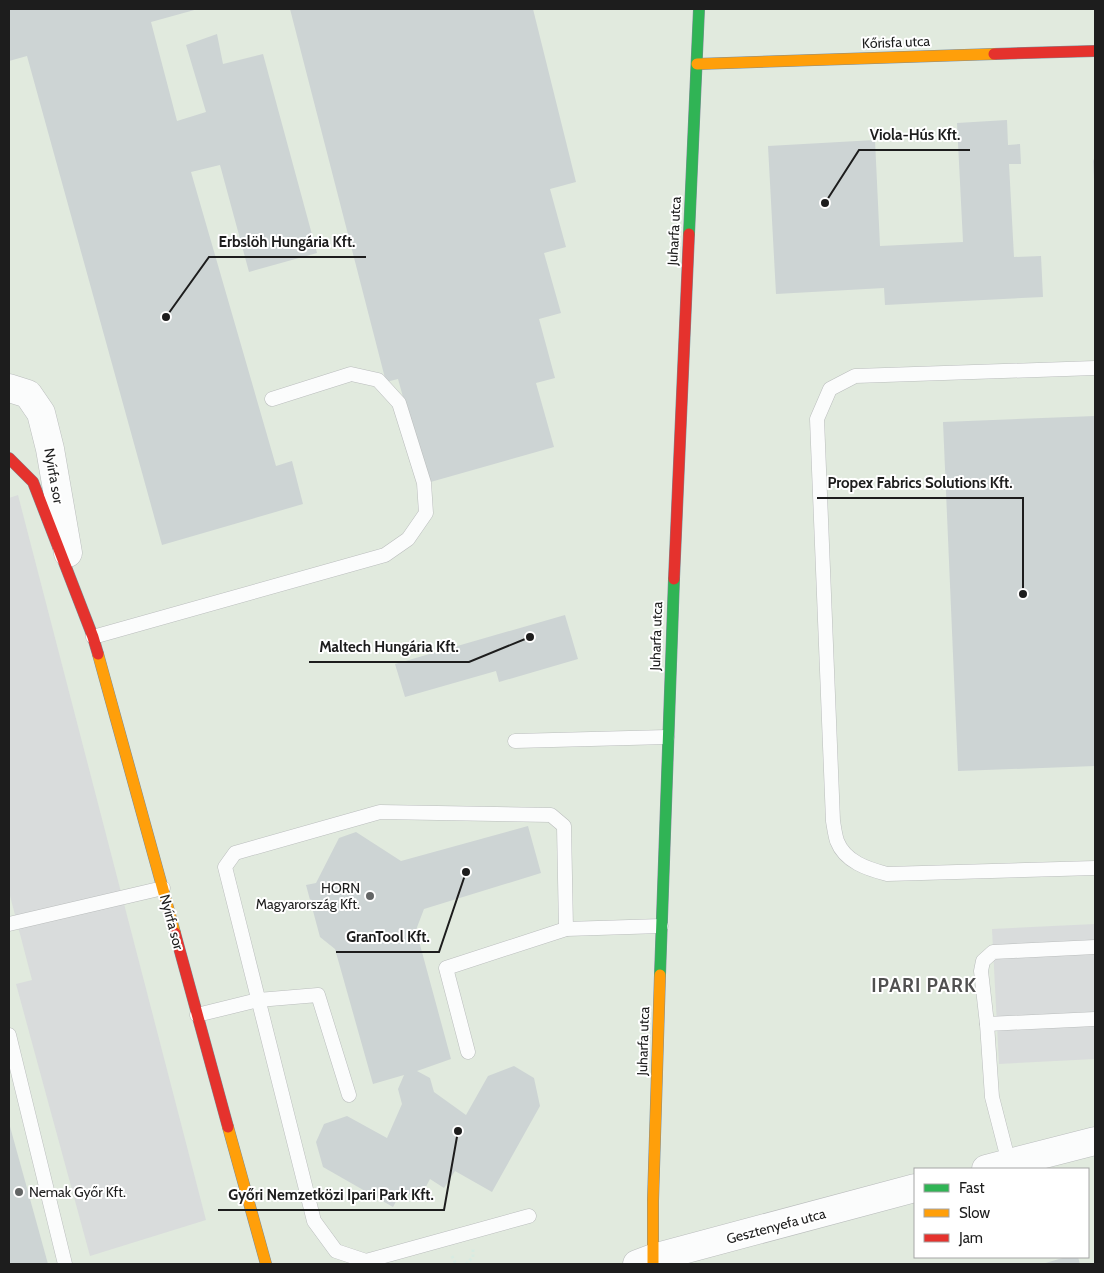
<svg xmlns="http://www.w3.org/2000/svg" width="1104" height="1273" font-family="Cabin,sans-serif">
<style>
.industrial{fill:#e1eade;fill-rule:evenodd}
.parking{fill:#d9dcdc}
.building{fill:#cdd4d4}
.lines{fill:none;stroke-linecap:round;stroke-linejoin:round}
.lane-casing{stroke:#babdbd;stroke-width:15}
.street-casing{stroke:#babdbd;stroke-width:29}
.fast-casing{stroke:#7c8c97;stroke-width:12}
.slow-casing{stroke:#7c8c97;stroke-width:12}
.jam-casing{stroke:#7c8c97;stroke-width:12}
.path{stroke:#d7ebe1;stroke-width:3;stroke-dasharray:2.5 2.5;stroke-linecap:butt}
.lane{stroke:#fbfcfc;stroke-width:14}
.street{stroke:#fbfcfc;stroke-width:28}
.fast{stroke:#30b455;stroke-width:11}
.slow{stroke:#ff9f0a;stroke-width:11}
.jam{stroke:#e5322d;stroke-width:11}
.poi-dot{fill:#636565;stroke:#fff;stroke-width:2}
.labels{text-anchor:middle;stroke-width:4;stroke-linejoin:round;paint-order:stroke}
.street-label{font-size:14px;fill:#1d1d1d;stroke:#fff}
.poi-label{font-size:14px;fill:#1d1d1d;stroke:#fff;text-anchor:end}
.district-label{font-size:19px;font-weight:bold;letter-spacing:1px;fill:#505050;stroke:#fff}
.leader{fill:none;stroke:#1d1d1d;stroke-width:2}
.callout-dot{fill:#1d1d1d;stroke:#fff;stroke-width:2}
.callout-label{font-size:15px;text-anchor:middle;font-weight:bold;fill:#1d1d1d;stroke:#fff;stroke-width:4;stroke-linejoin:round;paint-order:stroke}
</style>
<rect width="100%" height="100%" fill="#e5ecec"/>
<path class="industrial" d="M9,9H1095V1264H9ZM915,1169H1088V1257H915Z"/>
<g class="parking">
<path d="M18,495L206,1220L90,1256L16,984L32,980L9,892V498Z"/>
<path d="M1095,924V1059L999,1064L992,929Z"/>
</g>
<g class="building">
<path d="M9,9H198L151,22L177,121L206,112L186,45L217,34L223,64L263,54L317,253L249,272L220,165L191,172L276,466L292,461L303,504L162,545L27,56L9,61Z"/>
<path d="M290,9H533L576,182L550,189L566,247L544,253L561,313L539,319L555,378L536,383L554,447L427,483L398,379L386,382Z"/>
<path d="M1007,120L1008,145L1020,144L1021,164H1009L1014,257L1041,256L1043,297L885,305L884,288L776,294L768,146L875,140L880,246L963,242L957,123Z"/>
<path d="M1095,157V180H1094L1093,161Z"/>
<path d="M1095,416V766L958,771L943,422Z"/>
<path d="M565,615L578,659L499,682L496,671L405,697L395,664Z"/>
<path d="M528,826L541,873L424,909L416,930L451,1059L417,1071L430,1078L434,1092L466,1115L488,1076L514,1066L534,1078L540,1106L492,1192L455,1171L444,1188L430,1179L419,1200L402,1190L393,1207L323,1167L316,1142L324,1124L347,1116L387,1138L402,1104L398,1089L404,1075L373,1084L335,949L320,937L306,885L316,883L339,838L356,832L401,861Z"/>
<path d="M9,1123L48,1264H9Z"/>
<path d="M1066,1257H1078L1080,1264H1042Z"/>
</g>
<g class="lines">
<g class="lane-casing">
<g id="lane">
<path d="M1095,368L855,376L830,389L817,419L833,821C834,827 835,835 837,841C845,862 868,869 887,874L1095,868"/>
<path d="M93,637L385,555L408,539L426,513L424,483L399,403L378,380L351,374L272,399"/>
<path d="M515,741L667,737"/>
<path d="M9,924L163,888"/>
<path d="M197,1015L258,1000L318,995L349,1095"/>
<path d="M987,1024L1095,1019"/>
<path d="M9,1035L65,1264"/>
<path d="M468,1052L446,968L566,929L661,926"/>
<path d="M1009,1163L992,1097L987,1024L981,971L983,961L993,952L1095,947"/>
<path d="M529,1216L366,1261L336,1251L314,1221L225,867L235,853L380,812L551,815L564,826L566,929"/>
</g>
</g>
<g class="street-casing">
<g id="street">
<path d="M9,388L28,394L41,413L50,449L68,553"/>
<path d="M986,1169L1095,1141"/>
<path d="M637,1264L653,1258L915,1188"/>
</g>
</g>
<g class="fast-casing">
<g id="fast">
<path d="M689,234L699,9"/>
<path d="M660,975L674,579"/>
</g>
</g>
<g class="slow-casing">
<g id="slow">
<path d="M697,64L994,54"/>
<path d="M98,654L175,933"/>
<path d="M228,1127L266,1264"/>
<path d="M653,1264V1201L660,975"/>
</g>
</g>
<g class="jam-casing">
<g id="jam">
<path d="M994,54L1095,51"/>
<path d="M9,458L33,482L93,637L98,654"/>
<path d="M674,579L689,234"/>
<path d="M175,933L228,1127"/>
</g>
</g>
<g class="path">
<path d="M452,1256L456,1264"/>
<path d="M466,1264L473,1257V1249"/>
</g>
<use href="#lane" class="lane"/>
<use href="#street" class="street"/>
<use href="#fast" class="fast"/>
<use href="#slow" class="slow"/>
<use href="#jam" class="jam"/>
</g>
<g class="poi-dot">
<circle cx="370" cy="896" r="5"/>
<circle cx="19" cy="1192" r="5"/>
</g>
<g class="labels">
<g class="street-label">
<text transform="translate(896 42) rotate(-2)" y="5">Kőrisfa utca</text>
<text transform="translate(674 231) rotate(-87)" y="5">Juharfa utca</text>
<text transform="translate(54 476) rotate(80)" y="5">Nyírfa sor</text>
<text transform="translate(656 636) rotate(-88)" y="5">Juharfa utca</text>
<text transform="translate(172 922) rotate(75)" y="5">Nyírfa sor</text>
<text transform="translate(643 1041) rotate(-88)" y="5">Juharfa utca</text>
<text transform="translate(776 1226) rotate(-15)" y="5">Gesztenyefa utca</text>
</g>
<g class="poi-label">
<text x="360" y="893">HORN<tspan x="360" dy="16">Magyarország Kft.</tspan></text>
<text x="29" y="1197" text-anchor="start">Nemak Győr Kft.</text>
</g>
<g class="district-label">
<text x="924" y="992">IPARI PARK</text>
</g>
</g>
<path class="leader" d="M825 203L859 150H970M166 317L209 257H366M1023 594L1023 498H817M530 637L469 662H309M466 872L439 952H336M458 1131L444 1210H218"/>
<g class="callout-dot">
<circle cx="825" cy="203" r="5"/>
<circle cx="166" cy="317" r="5"/>
<circle cx="1023" cy="594" r="5"/>
<circle cx="530" cy="637" r="5"/>
<circle cx="466" cy="872" r="5"/>
<circle cx="458" cy="1131" r="5"/>
</g>
<g class="callout-label">
<text x="915" y="140">Viola-Hús Kft.</text>
<text x="287" y="247">Erbslöh Hungária Kft.</text>
<text x="920" y="488">Propex Fabrics Solutions Kft.</text>
<text x="389" y="652">Maltech Hungária Kft.</text>
<text x="388" y="942">GranTool Kft.</text>
<text x="331" y="1200">Győri Nemzetközi Ipari Park Kft.</text>
</g>
<rect width="1104" height="1273" fill="none" stroke="#1d1d1d" stroke-width="20"/>
<rect x="914" y="1168" width="175" height="90" fill="#ffffff" stroke="#a5a5a5"/>
<rect x="924" y="1184" width="25" height="8" fill="#30b455" stroke="#a5a5a5"/>
<text x="959" y="1193" font-size="15" fill="#1d1d1d">Fast</text>
<rect x="924" y="1209" width="25" height="8" fill="#ff9f0a" stroke="#a5a5a5"/>
<text x="959" y="1218" font-size="15" fill="#1d1d1d">Slow</text>
<rect x="924" y="1234" width="25" height="8" fill="#e5322d" stroke="#a5a5a5"/>
<text x="959" y="1243" font-size="15" fill="#1d1d1d">Jam</text>
</svg>
